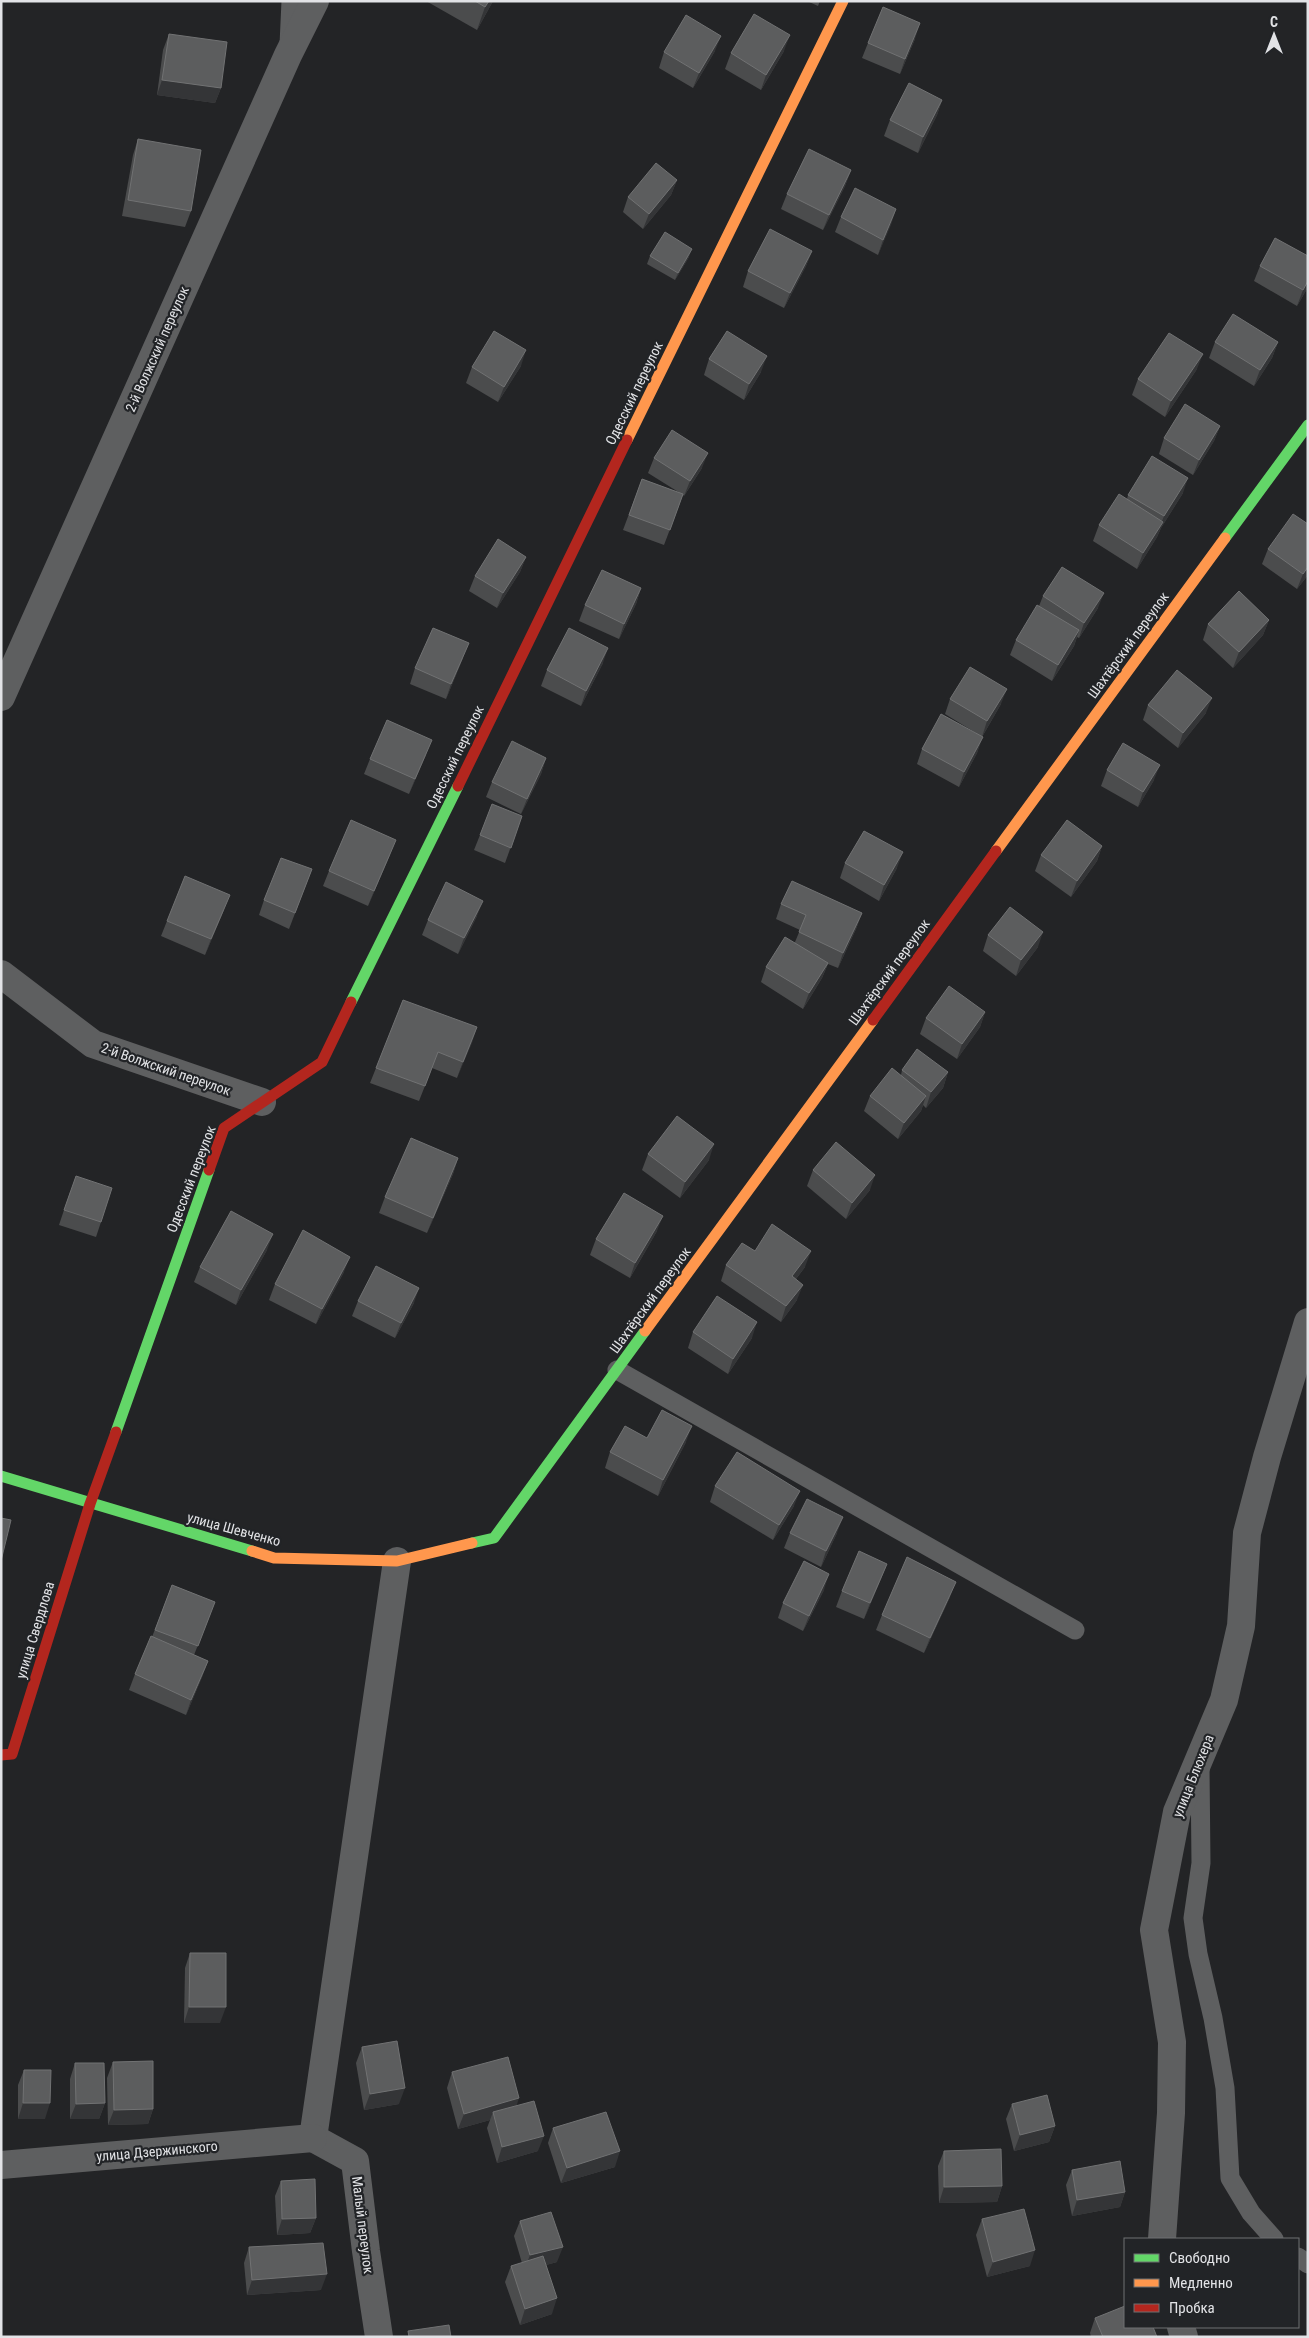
<svg xmlns="http://www.w3.org/2000/svg" width="1309" height="2338" font-family="'Roboto Condensed',sans-serif">
<style>
.lines{fill:none;stroke-linecap:round;stroke-linejoin:round}
.lane{stroke:#5e5f60;stroke-width:19}
.street{stroke:#5e5f60;stroke-width:28}
.fast{stroke:#63d668;stroke-width:11}
.slow{stroke:#ff974d;stroke-width:11}
.jam{stroke:#b3261e;stroke-width:11}
.wall{fill:#4b4c4d}
.shaded-wall{fill:#343537}
.building{fill:#5c5d5e;stroke:#717273}
.labels{text-anchor:middle;stroke-width:4.5;stroke-linejoin:round;paint-order:stroke}
.street-label{font-size:14px;fill:#e2e3e6;stroke:#222427}
</style>
<rect width="100%" height="100%" fill="#232426"/>
<g class="lines">
<g class="lane">
<path d="M289,45L291,1"/>
<path d="M617,1370L1075,1630"/>
<path d="M1200,1767L1201,1863L1193,1918L1198,1954L1213,2018L1225,2088L1230,2178L1251,2213L1274,2239"/>
<path d="M1298,2257L1308,2264"/>
</g>
<g class="street">
<path d="M1,697L288,55L315,1"/>
<path d="M1,974L93,1044L262,1102"/>
<path d="M313,2138L397,1561"/>
<path d="M313,2138L355,2161L366,2251L379,2337"/>
<path d="M1,2165L313,2138"/>
<path d="M1162,2239L1171,2113L1172,2042L1154,1930L1177,1812L1224,1700L1241,1626L1247,1533L1267,1457L1308,1322"/>
<path d="M1181,2327L1184,2337"/>
</g>
<g class="fast">
<path d="M1225,538L1308,425"/>
<path d="M351,1002L458,786"/>
<path d="M116,1432L209,1170"/>
<path d="M1,1476L252,1551"/>
<path d="M472,1543L494,1538L645,1331"/>
</g>
<g class="slow">
<path d="M627,440L843,1"/>
<path d="M996,851L1225,538"/>
<path d="M645,1331L873,1020"/>
<path d="M252,1551L274,1558L397,1561L472,1543"/>
</g>
<g class="jam">
<path d="M458,786L627,440"/>
<path d="M873,1020L996,851"/>
<path d="M209,1170L224,1128L322,1062L351,1002"/>
<path d="M1,1755L12,1754L90,1504L116,1432"/>
</g>
</g>
<g class="wall">
<path d="M426,1H493L477,30Z"/>
<path d="M807,1H820L818,6Z"/>
<path d="M169,34L221,88L215,103L157,95L163,50Z"/>
<path d="M915,39L900,74L862,58L868,43Z"/>
<path d="M715,51L693,88L659,68L664,52Z"/>
<path d="M784,51L761,90L725,69L731,53Z"/>
<path d="M942,100L937,115L918,153L884,136L890,120Z"/>
<path d="M138,139L191,211L185,227L122,216L133,155Z"/>
<path d="M851,170L845,186L823,230L781,209L787,194Z"/>
<path d="M677,180L671,195L643,229L623,212L628,197Z"/>
<path d="M896,209L878,255L835,232L841,217Z"/>
<path d="M812,251L806,266L784,308L743,287L748,271Z"/>
<path d="M650,256L689,257L675,280L647,264Z"/>
<path d="M1308,256V287L1297,306L1254,281L1260,266Z"/>
<path d="M1215,342H1278L1272,358L1254,386L1209,358Z"/>
<path d="M709,359L761,372L744,400L704,375Z"/>
<path d="M521,366L498,402L466,383L472,367Z"/>
<path d="M1197,369L1165,417L1132,395L1138,379Z"/>
<path d="M1220,426L1214,441L1193,475L1159,454L1164,438Z"/>
<path d="M654,458L702,468L684,496L683,495L664,545L623,530L642,479L680,493L648,473Z"/>
<path d="M1183,493L1161,528L1157,537L1137,569L1093,541L1099,525L1127,499L1128,495Z"/>
<path d="M1308,524V575L1297,589L1262,564L1268,549Z"/>
<path d="M526,557L520,572L497,608L469,591L475,576Z"/>
<path d="M641,588L636,604L619,639L579,621L585,605Z"/>
<path d="M1043,596L1098,608L1079,638L1077,637L1074,646L1052,681L1010,655L1016,640L1039,606Z"/>
<path d="M1269,620L1263,635L1233,668L1203,640L1208,624Z"/>
<path d="M463,658L446,699L410,684L415,668Z"/>
<path d="M603,663L581,706L541,686L547,670Z"/>
<path d="M950,699L1001,704L982,737L977,753L959,787L917,764L922,749L976,733L945,714Z"/>
<path d="M1148,705L1206,713L1178,748L1143,720Z"/>
<path d="M426,755L409,794L364,774L370,759Z"/>
<path d="M546,758L541,774L521,814L486,797L492,782Z"/>
<path d="M1107,770L1154,780L1138,807L1101,786Z"/>
<path d="M522,816L505,863L474,850L480,835Z"/>
<path d="M1102,846L1097,861L1071,897L1035,871L1041,855Z"/>
<path d="M390,855L368,906L323,886L329,871Z"/>
<path d="M845,863L897,868L879,901L840,878Z"/>
<path d="M312,869L289,929L259,915L264,900Z"/>
<path d="M781,904L862,913L856,929L838,968L828,964L822,978L803,1009L761,982L766,967L795,942L800,930L776,919Z"/>
<path d="M224,910L205,955L161,936L167,921Z"/>
<path d="M477,916L458,954L422,935L428,920Z"/>
<path d="M988,935L1038,947L1016,976L983,951Z"/>
<path d="M985,1012L980,1027L957,1059L920,1034L926,1018Z"/>
<path d="M477,1027L457,1078L432,1068L419,1101L370,1083L376,1068Z"/>
<path d="M902,1070L948,1072L943,1088L926,1108L923,1105L921,1111L898,1139L864,1111L870,1096L901,1075Z"/>
<path d="M648,1154L709,1160L680,1198L642,1170Z"/>
<path d="M458,1158L453,1174L427,1233L379,1213L385,1197Z"/>
<path d="M813,1170L870,1190L846,1219L807,1186Z"/>
<path d="M70,1192L101,1222L96,1237L59,1225Z"/>
<path d="M657,1231L630,1278L590,1255L596,1239Z"/>
<path d="M267,1250L236,1305L194,1282L200,1267Z"/>
<path d="M755,1251L805,1267L796,1279L797,1300L781,1322L721,1281L726,1265Z"/>
<path d="M344,1272L316,1324L269,1300L275,1284Z"/>
<path d="M358,1301L414,1303L395,1338L352,1316Z"/>
<path d="M693,1332L752,1338L728,1374L688,1348Z"/>
<path d="M686,1442L658,1496L605,1468L610,1452Z"/>
<path d="M715,1486L794,1506L773,1540L710,1502Z"/>
<path d="M790,1533H837L821,1567L784,1548Z"/>
<path d="M887,1564L881,1579L864,1619L836,1607L842,1591Z"/>
<path d="M172,1585L215,1602L194,1655L208,1661L202,1677L186,1715L129,1690L135,1674L152,1637Z"/>
<path d="M824,1590L803,1631L778,1618L783,1603Z"/>
<path d="M950,1597L924,1653L876,1630L882,1615Z"/>
<path d="M190,1953L220,2023H184L185,1968Z"/>
<path d="M362,2047L399,2104L364,2110L356,2063Z"/>
<path d="M113,2062L153,2109L148,2124L108,2125L107,2078Z"/>
<path d="M75,2063L105,2103L99,2119H70V2079Z"/>
<path d="M24,2070L45,2119H18V2085Z"/>
<path d="M452,2072L517,2106L538,2151L497,2163L487,2128L490,2120L458,2129L447,2088Z"/>
<path d="M1012,2104L1055,2126L1049,2142L1014,2151L1006,2119Z"/>
<path d="M553,2128L615,2167L561,2183L548,2143Z"/>
<path d="M944,2151L1002,2186L997,2202L939,2203L938,2166Z"/>
<path d="M1072,2170L1125,2192L1120,2207L1072,2216L1066,2185Z"/>
<path d="M281,2181L316,2218L310,2233L277,2235L275,2196Z"/>
<path d="M982,2219L1030,2266L987,2277L976,2235Z"/>
<path d="M520,2221L557,2262L546,2265L552,2314L520,2325L505,2282L511,2266L522,2263L514,2236Z"/>
<path d="M249,2247L321,2290L247,2295L244,2263Z"/>
<path d="M1095,2318L1157,2337H1091L1090,2333Z"/>
</g>
<g class="shaded-wall">
<path d="M489,1H493L477,30L485,7Z"/>
<path d="M920,23L915,39L900,74L905,59Z"/>
<path d="M790,35L784,51L761,90L766,75Z"/>
<path d="M721,36L715,51L693,88L699,73Z"/>
<path d="M162,80L221,88L215,103L157,95Z"/>
<path d="M942,100L937,115L918,153L923,137Z"/>
<path d="M851,170L845,186L823,230L829,215Z"/>
<path d="M677,180L671,195L643,229L649,214Z"/>
<path d="M896,209L891,225L878,255L883,240Z"/>
<path d="M692,249L689,257L675,280L678,273Z"/>
<path d="M812,251L806,266L784,308L790,293Z"/>
<path d="M1308,281V287L1297,306L1303,290Z"/>
<path d="M1278,342L1272,358L1254,386L1260,370Z"/>
<path d="M526,350L521,366L498,402L504,387Z"/>
<path d="M1203,354L1197,369L1165,417L1171,401Z"/>
<path d="M767,356L761,372L744,400L749,384Z"/>
<path d="M1220,426L1214,441L1193,475L1199,460Z"/>
<path d="M708,453L702,468L684,496L690,481Z"/>
<path d="M1188,478L1183,493L1161,528L1157,537L1137,569L1143,553L1160,526L1164,516Z"/>
<path d="M526,557L520,572L497,608L503,593Z"/>
<path d="M1308,567V575L1297,589L1303,574Z"/>
<path d="M641,588L636,604L619,639L624,624Z"/>
<path d="M1104,593L1098,608L1079,638L1084,623Z"/>
<path d="M1269,620L1263,635L1233,668L1239,652Z"/>
<path d="M1079,630L1074,646L1052,681L1058,665Z"/>
<path d="M469,643L463,658L446,699L451,684Z"/>
<path d="M608,648L603,663L581,706L586,691Z"/>
<path d="M1007,689L1001,704L982,737L987,721Z"/>
<path d="M1212,698L1206,713L1178,748L1183,733Z"/>
<path d="M983,737L977,753L959,787L964,772Z"/>
<path d="M432,740L426,755L409,794L415,779Z"/>
<path d="M546,758L541,774L521,814L527,799Z"/>
<path d="M1160,765L1154,780L1138,807L1143,792Z"/>
<path d="M396,840L390,855L368,906L374,891Z"/>
<path d="M1102,846L1097,861L1071,897L1077,881Z"/>
<path d="M903,852L897,868L879,901L884,885Z"/>
<path d="M230,895L224,910L205,955L211,939Z"/>
<path d="M483,901L477,916L458,954L464,938Z"/>
<path d="M862,913L856,929L838,968L843,953Z"/>
<path d="M1043,932L1038,947L1016,976L1021,960Z"/>
<path d="M828,963L822,978L803,1009L809,993Z"/>
<path d="M985,1012L980,1027L957,1059L962,1044Z"/>
<path d="M477,1027L472,1043L457,1078L463,1062Z"/>
<path d="M948,1072L943,1088L926,1108L931,1092Z"/>
<path d="M926,1096L921,1111L898,1139L904,1123Z"/>
<path d="M714,1144L709,1160L680,1198L685,1182Z"/>
<path d="M458,1158L453,1174L427,1233L433,1218Z"/>
<path d="M875,1175L870,1190L846,1219L852,1203Z"/>
<path d="M663,1216L657,1231L630,1278L635,1263Z"/>
<path d="M273,1234L267,1250L236,1305L241,1290Z"/>
<path d="M811,1251L805,1267L786,1292L792,1276Z"/>
<path d="M350,1257L344,1272L316,1324L322,1309Z"/>
<path d="M803,1285L797,1300L781,1322L786,1306Z"/>
<path d="M419,1288L414,1303L395,1338L401,1323Z"/>
<path d="M757,1322L752,1338L728,1374L733,1359Z"/>
<path d="M692,1426L686,1442L658,1496L663,1480Z"/>
<path d="M800,1491L794,1506L773,1540L779,1525Z"/>
<path d="M843,1517L837,1533L821,1567L826,1551Z"/>
<path d="M887,1564L881,1579L864,1619L870,1603Z"/>
<path d="M829,1574L824,1590L803,1631L809,1616Z"/>
<path d="M956,1582L950,1597L924,1653L930,1638Z"/>
<path d="M208,1661L202,1677L186,1715L191,1700Z"/>
<path d="M189,2007H226L220,2023H184Z"/>
<path d="M405,2088L399,2104L364,2110L370,2094Z"/>
<path d="M519,2098L514,2114L493,2112L490,2120L458,2129L464,2114Z"/>
<path d="M23,2103H50L45,2119H18Z"/>
<path d="M105,2103L99,2119H70L76,2104Z"/>
<path d="M153,2109L148,2124L108,2125L114,2110Z"/>
<path d="M1055,2126L1049,2142L1014,2151L1020,2135Z"/>
<path d="M544,2136L538,2151L497,2163L502,2147Z"/>
<path d="M620,2151L615,2167L561,2183L567,2168Z"/>
<path d="M1002,2186L997,2202L939,2203L944,2187Z"/>
<path d="M1125,2192L1120,2207L1072,2216L1077,2200Z"/>
<path d="M316,2218L310,2233L277,2235L282,2219Z"/>
<path d="M563,2247L557,2262L524,2271L530,2255Z"/>
<path d="M1035,2250L1030,2266L987,2277L993,2262Z"/>
<path d="M327,2274L321,2290L247,2295L252,2280Z"/>
<path d="M557,2298L552,2314L520,2325L525,2309Z"/>
</g>
<g class="building">
<path d="M475,1H489L485,7Z"/>
<path d="M883,7L920,23L905,59L868,43Z"/>
<path d="M754,14L790,35L766,75L731,53Z"/>
<path d="M686,15L721,36L699,73L664,52Z"/>
<path d="M169,34L227,42L221,88L162,80Z"/>
<path d="M909,83L942,100L923,137L890,120Z"/>
<path d="M138,139L201,150L191,211L128,200Z"/>
<path d="M809,149L851,170L829,215L787,194Z"/>
<path d="M656,163L677,180L649,214L628,197Z"/>
<path d="M855,188L896,209L883,240L841,217Z"/>
<path d="M770,229L812,251L790,293L748,271Z"/>
<path d="M665,232L692,249L678,273L650,256Z"/>
<path d="M1275,238L1308,256V281L1303,290L1260,266Z"/>
<path d="M1233,314L1278,342L1260,370L1215,342Z"/>
<path d="M494,331L526,350L504,387L472,367Z"/>
<path d="M727,331L767,356L749,384L709,359Z"/>
<path d="M1169,333L1203,354L1171,401L1138,379Z"/>
<path d="M1185,404L1220,426L1199,460L1164,438Z"/>
<path d="M672,430L708,453L690,481L654,458Z"/>
<path d="M1152,456L1188,478L1164,516L1128,495Z"/>
<path d="M642,479L683,494L670,530L629,515Z"/>
<path d="M1119,494L1163,522L1143,553L1099,525Z"/>
<path d="M1293,514L1308,524V567L1303,574L1268,549Z"/>
<path d="M498,539L526,557L503,593L475,576Z"/>
<path d="M1062,567L1104,593L1084,623L1043,596Z"/>
<path d="M602,570L641,588L624,624L585,605Z"/>
<path d="M1239,591L1269,620L1239,652L1208,624Z"/>
<path d="M1037,605L1079,630L1058,665L1016,640Z"/>
<path d="M433,628L469,643L451,684L415,668Z"/>
<path d="M569,628L608,648L586,691L547,670Z"/>
<path d="M970,667L1007,689L987,721L950,699Z"/>
<path d="M1177,670L1212,698L1183,733L1148,705Z"/>
<path d="M941,714L983,737L964,772L922,749Z"/>
<path d="M387,720L432,740L415,779L370,759Z"/>
<path d="M512,741L546,758L527,799L492,782Z"/>
<path d="M1123,743L1160,765L1143,792L1107,770Z"/>
<path d="M492,804L522,816L511,848L480,835Z"/>
<path d="M351,820L396,840L374,891L329,871Z"/>
<path d="M1067,820L1102,846L1077,881L1041,855Z"/>
<path d="M864,831L903,852L884,885L845,863Z"/>
<path d="M281,858L312,869L295,913L264,900Z"/>
<path d="M185,876L230,895L211,939L167,921Z"/>
<path d="M792,881L862,913L843,953L799,932L806,915L781,904Z"/>
<path d="M446,882L483,901L464,938L428,920Z"/>
<path d="M1010,907L1043,932L1021,960L988,935Z"/>
<path d="M785,937L828,963L809,993L766,967Z"/>
<path d="M949,986L985,1012L962,1044L926,1018Z"/>
<path d="M403,1000L477,1027L463,1062L438,1052L425,1086L376,1068Z"/>
<path d="M917,1049L948,1072L931,1092L902,1070Z"/>
<path d="M892,1068L926,1096L904,1123L870,1096Z"/>
<path d="M677,1116L714,1144L685,1182L648,1154Z"/>
<path d="M411,1138L458,1158L433,1218L385,1197Z"/>
<path d="M836,1142L875,1175L852,1203L813,1170Z"/>
<path d="M76,1176L112,1188L101,1222L64,1210Z"/>
<path d="M624,1193L663,1216L635,1263L596,1239Z"/>
<path d="M231,1211L273,1234L241,1290L200,1267Z"/>
<path d="M772,1224L811,1251L792,1276L803,1285L786,1306L726,1265L742,1243L755,1251Z"/>
<path d="M303,1230L350,1257L322,1309L275,1284Z"/>
<path d="M376,1266L419,1288L401,1323L358,1301Z"/>
<path d="M717,1296L757,1322L733,1359L693,1332Z"/>
<path d="M662,1410L692,1426L663,1480L610,1452L625,1426L647,1438Z"/>
<path d="M737,1452L800,1491L779,1525L715,1486Z"/>
<path d="M807,1499L843,1517L826,1551L790,1533Z"/>
<path d="M1,1518L11,1520L1,1561Z"/>
<path d="M859,1551L887,1564L870,1603L842,1591Z"/>
<path d="M907,1557L956,1582L930,1638L882,1615Z"/>
<path d="M804,1561L829,1574L809,1616L783,1603Z"/>
<path d="M172,1585L215,1602L198,1646L155,1630Z"/>
<path d="M151,1636L208,1661L191,1700L135,1674Z"/>
<path d="M190,1953H226V2007H189Z"/>
<path d="M397,2041L405,2088L370,2094L362,2047Z"/>
<path d="M508,2057L519,2098L464,2114L452,2072Z"/>
<path d="M153,2061V2109L114,2110L113,2062Z"/>
<path d="M75,2063H104L105,2103L76,2104Z"/>
<path d="M24,2070H51L50,2103H23Z"/>
<path d="M1047,2095L1055,2126L1020,2135L1012,2104Z"/>
<path d="M534,2101L544,2136L502,2147L493,2112Z"/>
<path d="M606,2112L620,2151L567,2168L553,2128Z"/>
<path d="M1001,2149L1002,2186L944,2187V2151Z"/>
<path d="M1120,2161L1125,2192L1077,2200L1072,2170Z"/>
<path d="M315,2179L316,2218L282,2219L281,2181Z"/>
<path d="M1024,2209L1035,2250L993,2262L982,2219Z"/>
<path d="M551,2212L563,2247L530,2255L520,2221Z"/>
<path d="M323,2243L327,2274L252,2280L249,2247Z"/>
<path d="M543,2256L557,2298L525,2309L511,2266Z"/>
<path d="M1125,2306V2327H1153L1157,2337H1103L1095,2318Z"/>
<path d="M449,2325L451,2337H409L408,2331Z"/>
</g>
<g class="labels">
<g class="street-label">
<text transform="translate(157 349) rotate(-66)" y="5">2-й Волжский переулок</text>
<text transform="translate(634 393) rotate(-64)" y="5">Одесский переулок</text>
<text transform="translate(1128 645) rotate(-54)" y="5">Шахтёрский переулок</text>
<text transform="translate(455 757) rotate(-64)" y="5">Одесский переулок</text>
<text transform="translate(889 972) rotate(-54)" y="5">Шахтёрский переулок</text>
<text transform="translate(166 1069) rotate(19)" y="5">2-й Волжский переулок</text>
<text transform="translate(191 1179) rotate(-69)" y="5">Одесский переулок</text>
<text transform="translate(650 1300) rotate(-54)" y="5">Шахтёрский переулок</text>
<text transform="translate(234 1529) rotate(15)" y="5">улица Шевченко</text>
<text transform="translate(35 1630) rotate(-73)" y="5">улица Свердлова</text>
<text transform="translate(1193 1776) rotate(-68)" y="5">улица Блюхера</text>
<text transform="translate(157 2151) rotate(-5)" y="5">улица Дзержинского</text>
<text transform="translate(363 2225) rotate(83)" y="5">Малый переулок</text>
</g>
</g>
<rect width="1309" height="2338" fill="none" stroke="#e2e3e6" stroke-width="5"/>
<rect x="1124" y="2238" width="175" height="90" fill="#222427" stroke="#6f7073"/>
<rect x="1134" y="2254" width="25" height="8" fill="#63d668" stroke="#6f7073"/>
<text x="1169" y="2263" font-size="15" fill="#e2e3e6">Свободно</text>
<rect x="1134" y="2279" width="25" height="8" fill="#ff974d" stroke="#6f7073"/>
<text x="1169" y="2288" font-size="15" fill="#e2e3e6">Медленно</text>
<rect x="1134" y="2304" width="25" height="8" fill="#b3261e" stroke="#6f7073"/>
<text x="1169" y="2313" font-size="15" fill="#e2e3e6">Пробка</text>
<g transform="translate(1274 35)" stroke="#222427" stroke-width="4" paint-order="stroke">
<path d="M0-4L9 19L0 12L-9 19Z" fill="#e2e3e6"/>
<text y="-8" font-size="14" font-weight="bold" text-anchor="middle" fill="#e2e3e6">С</text>
</g>
</svg>
